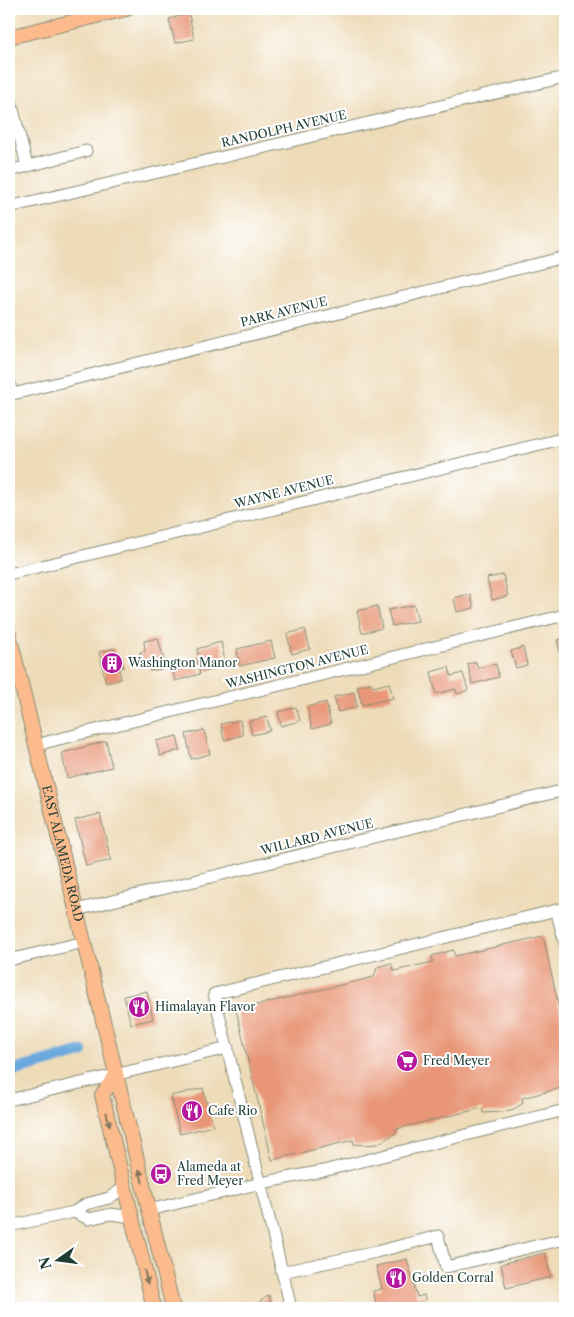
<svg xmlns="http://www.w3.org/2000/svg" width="574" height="1317" font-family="'Libre Caslon Text',serif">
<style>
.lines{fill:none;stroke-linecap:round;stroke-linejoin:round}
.canal{stroke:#69a8dc;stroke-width:12}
.building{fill:#e89677}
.minor-casing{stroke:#868c76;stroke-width:13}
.major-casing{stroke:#868c76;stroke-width:16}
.minor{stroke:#fff;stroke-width:11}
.major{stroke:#fbbb8d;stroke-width:14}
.oneway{fill:#82765c}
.labels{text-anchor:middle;stroke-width:4;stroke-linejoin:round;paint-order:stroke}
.street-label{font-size:12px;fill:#1f3d34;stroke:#fff}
.poi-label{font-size:12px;fill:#1f3d34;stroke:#fff;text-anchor:start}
</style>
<rect width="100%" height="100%" fill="#fff"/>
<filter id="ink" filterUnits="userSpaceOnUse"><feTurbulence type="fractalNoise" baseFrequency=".02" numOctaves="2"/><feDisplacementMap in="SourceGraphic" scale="10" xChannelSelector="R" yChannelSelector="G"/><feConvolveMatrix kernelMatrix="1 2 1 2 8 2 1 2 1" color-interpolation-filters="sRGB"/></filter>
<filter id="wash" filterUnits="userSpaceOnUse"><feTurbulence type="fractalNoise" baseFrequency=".0096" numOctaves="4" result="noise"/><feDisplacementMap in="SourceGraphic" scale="20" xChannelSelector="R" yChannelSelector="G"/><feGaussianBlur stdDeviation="1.12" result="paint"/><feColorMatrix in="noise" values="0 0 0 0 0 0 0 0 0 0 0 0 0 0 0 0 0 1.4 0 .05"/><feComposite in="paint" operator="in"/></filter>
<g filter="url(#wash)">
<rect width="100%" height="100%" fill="#eedcb9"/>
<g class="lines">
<path class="canal" d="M9,1072L82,1052"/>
</g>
<g id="blocks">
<g class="building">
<path d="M188,10L194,39L175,43L169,19L180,16L179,13Z"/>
<path d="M503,575L508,596L492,600L487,578Z"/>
<path d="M470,594L474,608L457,612L454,598Z"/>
<path d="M414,605L418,621L392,626L388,610Z"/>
<path d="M377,606L382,628L362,633L357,611Z"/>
<path d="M305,629L310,649L292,654L287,634Z"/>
<path d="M158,638L166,668L150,671L148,662L142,663L140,652L145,651L144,641Z"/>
<path d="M565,639V657L561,658L557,640Z"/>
<path d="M271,641L275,658L240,666L237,649Z"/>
<path d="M221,642L226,666L203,672L197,649Z"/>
<path d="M523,647L527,665L516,668L511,651Z"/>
<path d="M114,648L117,658L121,657L124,667L119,669L121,679L106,683L99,652Z"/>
<path d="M196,659L200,674L175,681L171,664Z"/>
<path d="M476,662L478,668L496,664L499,677L472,684L468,664Z"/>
<path d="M449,667L451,676L463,673L468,690L457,694L456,689L436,694L431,672Z"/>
<path d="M371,683L373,687L389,683L393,698L362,705L357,686Z"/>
<path d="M354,692L357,707L338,712L334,697Z"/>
<path d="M326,702L331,724L312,729L307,707Z"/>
<path d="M296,707L300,721L281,726L278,712Z"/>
<path d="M267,717L270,731L252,735L249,721Z"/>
<path d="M240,720L243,735L224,740L221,724Z"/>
<path d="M204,730L210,754L191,759L186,734Z"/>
<path d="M177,736L180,750L160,756L156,741Z"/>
<path d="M106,741L112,767L67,778L62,753Z"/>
<path d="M100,814L111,860L86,866L75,820Z"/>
<path d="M543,936L565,1034V1087L522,1098L523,1103L514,1109L503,1112L483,1113L482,1108L396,1129V1133L377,1144L365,1145L354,1144L353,1140L272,1160L236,1010L374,977L377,967L391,963L394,971L433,962L432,956L453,950L455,956Z"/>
<path d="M147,991L153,1019L131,1024L124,996Z"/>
<path d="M203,1088L213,1126L180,1134L171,1096Z"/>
<path d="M545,1253L551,1277L506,1288L501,1264Z"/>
<path d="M407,1259L417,1297L424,1295L427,1308H377L373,1291L382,1289L376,1266Z"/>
<path d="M269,1295L272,1308H237L241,1302L251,1308Z"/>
</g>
</g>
</g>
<g filter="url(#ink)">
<use href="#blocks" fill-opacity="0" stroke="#868c76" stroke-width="1"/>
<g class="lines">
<g class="minor-casing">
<g id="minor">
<path d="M9,93L27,166"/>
<path d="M9,171L86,151"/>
<path d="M9,207L565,77"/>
<path d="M9,381L12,394"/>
<path d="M9,395L565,257"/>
<path d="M9,574L565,438"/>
<path d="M37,746L47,742L565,615"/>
<path d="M76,910L565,790"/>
<path d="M556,910L565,943"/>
<path d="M9,960L84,942"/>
<path d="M9,1100L228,1048"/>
<path d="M149,1210L261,1183L323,1171L565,1110"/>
<path d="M74,1212L89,1219L111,1214L132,1217"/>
<path d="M9,1226L74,1212L86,1204L109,1198L125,1187"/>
<path d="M282,1272L376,1252L438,1236L446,1267L565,1239"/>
<path d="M291,1308L214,994L565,908"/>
</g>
</g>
<g class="major-casing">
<g id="major">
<path d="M9,37L126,9"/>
<path id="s1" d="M9,634L173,1308"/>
<path d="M116,1075L102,1095L154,1308"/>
</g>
</g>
<use href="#minor" class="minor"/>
<use href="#major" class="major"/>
</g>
<defs><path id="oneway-solid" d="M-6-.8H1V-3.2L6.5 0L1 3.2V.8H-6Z" transform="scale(1.25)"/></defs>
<g class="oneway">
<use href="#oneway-solid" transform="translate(108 1119) rotate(76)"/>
<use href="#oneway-solid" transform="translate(141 1176) rotate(-104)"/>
<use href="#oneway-solid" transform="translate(146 1277) rotate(76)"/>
</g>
</g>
<defs>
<g id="building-disc" transform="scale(1.125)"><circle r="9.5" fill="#b5179e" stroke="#fff"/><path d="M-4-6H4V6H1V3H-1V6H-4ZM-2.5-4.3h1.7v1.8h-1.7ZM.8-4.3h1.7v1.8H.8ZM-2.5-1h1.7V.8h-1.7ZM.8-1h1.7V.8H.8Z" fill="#fff"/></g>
<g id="restaurant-disc" transform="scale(1.125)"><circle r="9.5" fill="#b5179e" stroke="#fff"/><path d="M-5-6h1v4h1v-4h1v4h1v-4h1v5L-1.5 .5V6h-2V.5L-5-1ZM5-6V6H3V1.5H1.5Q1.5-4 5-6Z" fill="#fff"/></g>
<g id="supermarket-disc" transform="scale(1.125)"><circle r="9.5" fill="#b5179e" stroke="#fff"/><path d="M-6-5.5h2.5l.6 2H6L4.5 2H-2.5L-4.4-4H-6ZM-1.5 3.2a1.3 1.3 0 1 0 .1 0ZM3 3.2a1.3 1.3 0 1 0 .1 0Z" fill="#fff"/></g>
<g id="bus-disc" transform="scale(1.125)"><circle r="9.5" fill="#b5179e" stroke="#fff"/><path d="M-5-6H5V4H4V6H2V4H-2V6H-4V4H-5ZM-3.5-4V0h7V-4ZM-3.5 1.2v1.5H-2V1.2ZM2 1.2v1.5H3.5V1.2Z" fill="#fff"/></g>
</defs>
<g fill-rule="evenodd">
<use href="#building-disc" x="112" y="663"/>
<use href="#restaurant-disc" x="139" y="1007"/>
<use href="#supermarket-disc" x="407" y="1061"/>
<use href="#restaurant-disc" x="192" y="1111"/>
<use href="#bus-disc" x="161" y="1174"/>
<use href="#restaurant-disc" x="396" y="1278"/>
</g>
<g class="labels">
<g class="street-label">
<text transform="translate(284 129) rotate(-13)" y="4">RANDOLPH AVENUE</text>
<text transform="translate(284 312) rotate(-14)" y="4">PARK AVENUE</text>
<text transform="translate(284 492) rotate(-14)" y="4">WAYNE AVENUE</text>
<text transform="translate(297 667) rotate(-14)" y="4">WASHINGTON AVENUE</text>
<text transform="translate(317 837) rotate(-14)" y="4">WILLARD AVENUE</text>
<text dy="4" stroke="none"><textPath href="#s1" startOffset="226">EAST ALAMEDA ROAD</textPath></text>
</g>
<g class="poi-label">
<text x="128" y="667">Washington Manor</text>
<text x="155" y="1011">Himalayan Flavor</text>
<text x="423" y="1065">Fred Meyer</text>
<text x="208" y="1115">Cafe Rio</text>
<text x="177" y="1171">Alameda at<tspan x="177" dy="14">Fred Meyer</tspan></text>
<text x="412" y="1282">Golden Corral</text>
</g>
</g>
<rect width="574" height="1317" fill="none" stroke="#fff" stroke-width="30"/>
<g transform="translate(58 1260) rotate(256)" stroke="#ffffff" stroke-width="4" paint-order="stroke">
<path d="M0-4L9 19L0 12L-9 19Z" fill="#1f3d34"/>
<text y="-8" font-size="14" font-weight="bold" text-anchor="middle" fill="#1f3d34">N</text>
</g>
</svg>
